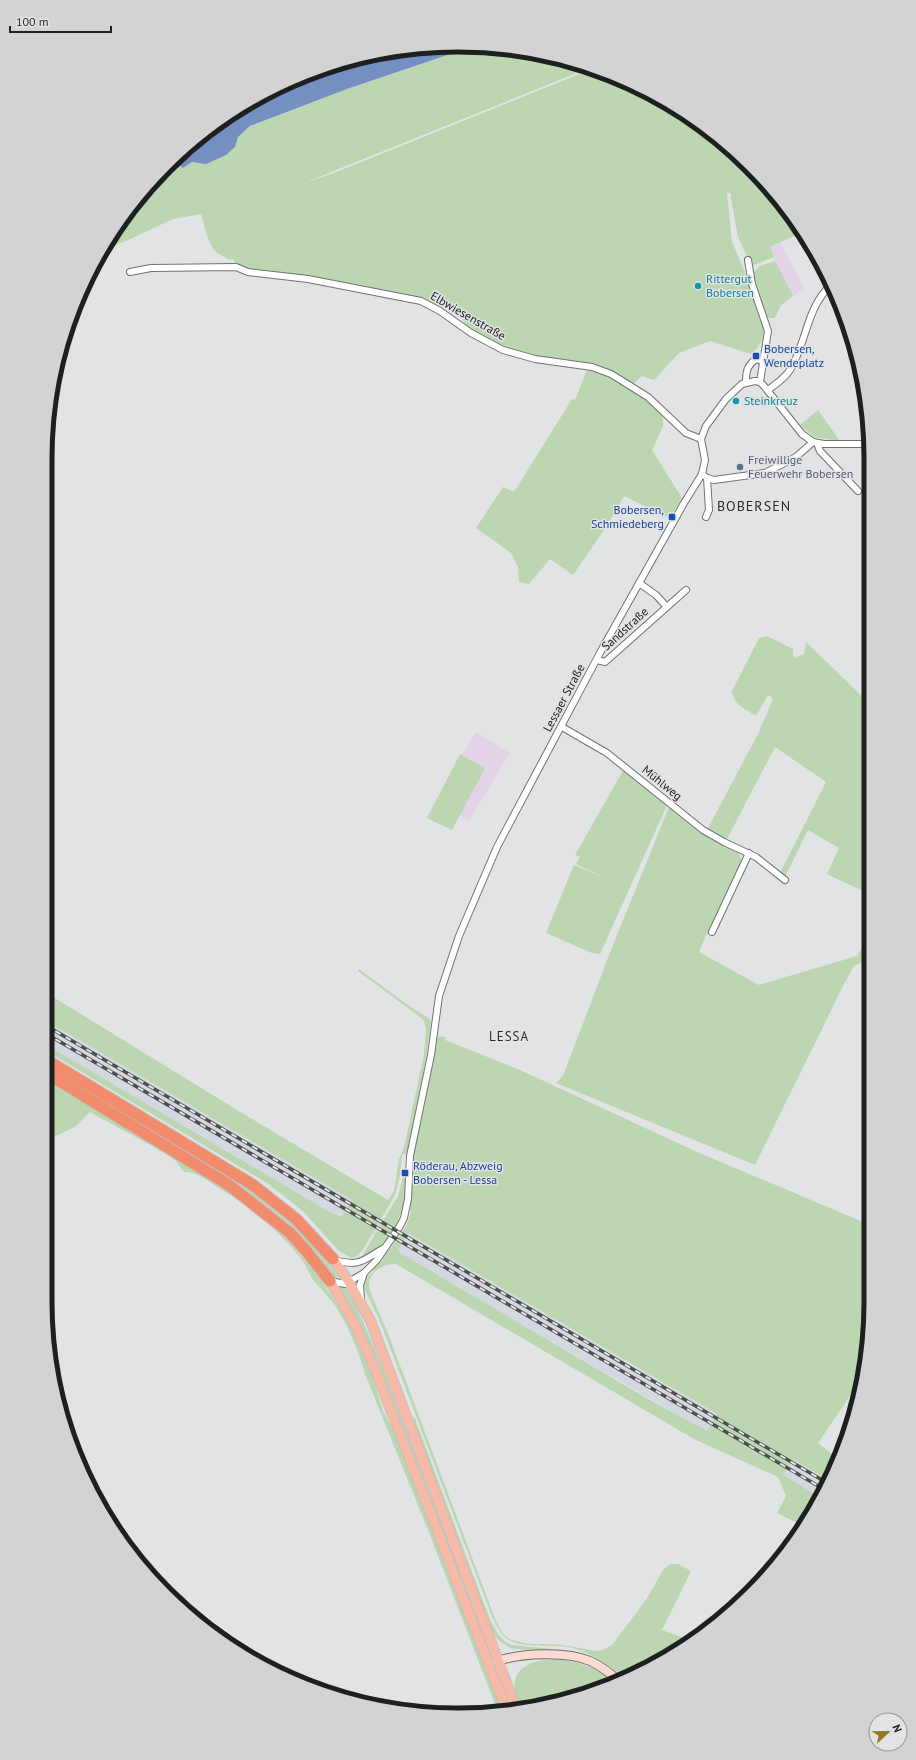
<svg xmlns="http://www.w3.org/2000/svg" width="916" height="1760" font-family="'PT Sans',sans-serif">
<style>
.industrial{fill:#e2d3e7}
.built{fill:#d4d9e1}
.green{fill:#bbd6b0;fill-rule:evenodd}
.water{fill:#7490c3}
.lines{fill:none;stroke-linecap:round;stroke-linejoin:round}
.street-casing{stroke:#717273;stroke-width:8}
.secondary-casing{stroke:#717273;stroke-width:10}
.primary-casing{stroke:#c0c0c0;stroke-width:11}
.highway-casing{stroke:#c0c0c0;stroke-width:13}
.street{stroke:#fff;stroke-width:6}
.secondary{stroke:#fbdcd3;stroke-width:8}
.primary{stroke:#f7baa7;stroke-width:9}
.highway{stroke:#f28c6c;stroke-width:11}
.rail-casing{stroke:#4d4e4e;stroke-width:3.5}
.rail{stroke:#e2e3e5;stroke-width:2;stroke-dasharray:6;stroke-linecap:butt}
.culture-dot{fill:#0f9aa8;stroke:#e2e3e5;stroke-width:1.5}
.transit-dot{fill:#1a4fb4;stroke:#e2e3e5;stroke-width:1.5}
.service-dot{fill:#5c6f8a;stroke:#e2e3e5;stroke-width:1.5}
.labels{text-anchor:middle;stroke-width:3;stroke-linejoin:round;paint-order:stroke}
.culture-label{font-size:12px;fill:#0d838f;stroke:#e2e3e5;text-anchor:start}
.street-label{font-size:12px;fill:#1e1f1f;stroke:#e2e3e5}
.transit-label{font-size:12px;fill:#164399;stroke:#e2e3e5;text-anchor:start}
.service-label{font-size:12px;fill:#4e5e75;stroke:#e2e3e5;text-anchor:start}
.neighbourhood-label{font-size:13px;letter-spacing:1px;fill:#2a2b2c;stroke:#e2e3e5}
.quarter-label{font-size:14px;letter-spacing:1px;fill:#2a2b2c;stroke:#e2e3e5}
.rim{fill:none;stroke:#1e1f1f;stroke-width:5}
</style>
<rect width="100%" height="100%" fill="#e2e3e5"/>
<g class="industrial">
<path d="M781,243L804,288L793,296L775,261L770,247Z"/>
<path d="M476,732L510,753L469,821L459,815L485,768L462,755Z"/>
</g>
<path class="built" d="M45,1020L830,1481L821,1498L454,1285L402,1254L398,1250L342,1217L333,1214L45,1044Z"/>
<g class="green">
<path d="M474,46H485L565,59L589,68L304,183L334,173L592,69L640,87L730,147L786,207L801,233L770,247L774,257L754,265L751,264L738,237L730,193H727L732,242L744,270L759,318L764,329L763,338L758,347L751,354L710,341L679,353L654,380L642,376L633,384L613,373L536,358L504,349L473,331L465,324L457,306L450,302L441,308L423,299L245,269L236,264L233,259L230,260C226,257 220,255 216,252C207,243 205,226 201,214L173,219L126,241L104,249L130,207L173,161L183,168L192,162L206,163L226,155L235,147L238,137L250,126L347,89Z"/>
<path d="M775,261L793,296L781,305L775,318H766L753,284V273L760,266Z"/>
<path d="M587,370C616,376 642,394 663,415V426L652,450L682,498L670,518L624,496L608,524L573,575L550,559L529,584L519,582L518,567L511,553L476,528L503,487L514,492L572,399L575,400Z"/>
<path d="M818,410L840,441L814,437L800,425Z"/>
<path d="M767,636L793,649V655L794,658L804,654L806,642L868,702L869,894L827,874L839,848L808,830L785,877L780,873L826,782L775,747L726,841L707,830L758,734L773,699L768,695L756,716C746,709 733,705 732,691L759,638Z"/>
<path d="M460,754L485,768L452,830L427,818Z"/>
<path d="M624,769L667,805L600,954L592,953L546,933L574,865L609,880L576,864L580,857L575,855Z"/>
<path d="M669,807L712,839L738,853L743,863L710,934L707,933L699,952L759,985L857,956L869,934V959L854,966L844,984L755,1165L556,1083L563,1076L611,950Z"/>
<path d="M359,969L405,1003L431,1020C426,1065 416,1109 407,1153L402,1155L400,1176L395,1195L362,1251L357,1256L351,1258L338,1250L304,1212L267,1183L45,1050V1044L333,1214L342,1217L352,1200L45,1020V992L242,1113L388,1200L394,1191L399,1159L404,1148L424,1055L426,1029L424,1021L420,1017L358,971Z"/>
<path d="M440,1036L446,1037L445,1040L520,1070L695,1151L870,1225V1329L862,1378L818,1443L838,1459L830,1481L793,1459L783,1475L821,1498L804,1526L777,1513L786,1496L778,1477L694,1439L396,1264C381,1263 365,1275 370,1291L389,1336L494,1616C498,1625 502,1636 512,1640C527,1646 546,1643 561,1645C573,1646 586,1650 598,1651C603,1651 608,1647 612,1645L646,1600L663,1570L670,1564H678L691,1571L662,1630L693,1641L640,1673L625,1678C608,1665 590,1651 568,1647C550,1644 516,1650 503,1635C497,1628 493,1619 490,1611L399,1371L379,1319L363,1286L366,1278L374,1271L372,1268L383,1260L382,1258C393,1245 408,1229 411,1212L410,1210L412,1181H413L414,1167H412L414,1155L437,1038ZM408,1233L717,1414L707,1431L650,1400L402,1254L398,1250Z"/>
<path d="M45,1065L236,1180L267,1202L307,1237L338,1276L336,1278L334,1277L304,1239L288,1223L233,1182L45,1068Z"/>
<path d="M45,1079L217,1181L276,1228L289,1241L322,1281L348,1322L367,1359L383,1411L399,1442L503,1712H498L428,1530L365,1374C360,1354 346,1321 334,1304C328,1296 321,1289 314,1281C309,1275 307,1266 302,1260C280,1231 250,1207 219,1188C209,1182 197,1171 184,1172L176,1161L161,1151L90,1112L75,1127L45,1141Z"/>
<path d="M403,1177H406C405,1213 396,1239 364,1258L362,1256L398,1196Z"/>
<path d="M338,1287H345L356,1306L373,1344L486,1640L484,1639C458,1573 433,1508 408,1442C388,1389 369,1335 338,1287Z"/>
<path d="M414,1416L484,1604C490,1618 496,1639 512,1645L562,1650L586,1656L510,1648L499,1641L492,1632L414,1425Z"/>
<path d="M542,1660C570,1658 593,1665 615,1682L565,1701L521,1710C510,1682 511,1668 542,1660Z"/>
</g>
<path class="water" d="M474,46L347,89L250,126L238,137L235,147L226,155L206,164L192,162L183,168L173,161L186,148L251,100L325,67L404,49Z"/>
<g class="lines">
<g class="street-casing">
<g id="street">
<path d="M748,260L752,284L768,331L760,382"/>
<path d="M130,272L151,268L236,267L248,272L308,279L421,301L440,311L471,333L503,350L535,359L592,367L611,374L648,397L686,433L701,439"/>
<path d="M746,382C746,371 747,366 756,359L762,361"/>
<path d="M768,390C776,384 784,379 790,370C807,342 806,308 831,285"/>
<path d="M817,443L820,451L858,491"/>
<path d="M702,474L707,478L714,480L765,473L796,457L813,442"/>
<path d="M706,517L709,510L707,478"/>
<path d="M639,583L656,595L666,606"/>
<path d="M597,660L605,662L686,590"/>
<path d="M562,727L607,753L703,830L724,842L756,857L785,880"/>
<path d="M712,932L749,853"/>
<path d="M334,1260C360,1267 362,1261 384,1248"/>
<path d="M330,1281L345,1284L364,1273L376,1261L400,1226L404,1218L408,1199L410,1156L431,1055L439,996L459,936L497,847L601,651L684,503L702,474L705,460L701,439L706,426L726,399L742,384L755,381L760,382L764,386L802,434L813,442L824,444H868"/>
<path d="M361,1301L360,1285L364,1273"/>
</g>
</g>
<g class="secondary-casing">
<path id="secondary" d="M497,1661C522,1653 566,1651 590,1661C601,1666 610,1673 619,1681"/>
</g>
<g class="primary-casing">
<g id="primary">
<path d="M333,1259L349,1282L371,1322L517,1711"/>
<path d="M330,1281L355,1325L373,1364L507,1712"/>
</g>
</g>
<g class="highway-casing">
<g id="highway">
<path d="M45,1059L253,1185L296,1219L333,1259"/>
<path d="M45,1072L229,1185L290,1233L307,1252L330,1281"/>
</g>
</g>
<use href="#street" class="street"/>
<use href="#secondary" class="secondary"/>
<use href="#primary" class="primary"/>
<use href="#highway" class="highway"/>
<g class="rail-casing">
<g id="rail">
<path d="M45,1025L829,1484"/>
<path d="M45,1033L825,1490"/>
</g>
</g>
<use href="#rail" class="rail"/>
</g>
<g class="culture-dot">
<circle cx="698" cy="286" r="4"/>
<circle cx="736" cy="401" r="4"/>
</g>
<g class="transit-dot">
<rect x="752" y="352" width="8" height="8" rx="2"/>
<rect x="668" y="513" width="8" height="8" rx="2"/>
<rect x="401" y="1169" width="8" height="8" rx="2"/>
</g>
<circle class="service-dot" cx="740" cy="467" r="4"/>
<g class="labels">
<g class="culture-label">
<text x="706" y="283">Rittergut<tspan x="706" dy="14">Bobersen</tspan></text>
<text x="744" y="405">Steinkreuz</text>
</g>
<g class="street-label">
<text transform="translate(468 316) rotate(30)" y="4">Elbwiesenstraße</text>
<text transform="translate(625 629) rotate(-42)" y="4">Sandstraße</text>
<text transform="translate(564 698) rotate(-62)" y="4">Lessaer Straße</text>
<text transform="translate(662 783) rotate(39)" y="4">Mühlweg</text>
</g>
<g class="transit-label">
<text x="764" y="353">Bobersen,<tspan x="764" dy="14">Wendeplatz</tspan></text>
<text x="664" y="514" text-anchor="end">Bobersen,<tspan x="664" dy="14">Schmiedeberg</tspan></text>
<text x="413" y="1170">Röderau, Abzweig<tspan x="413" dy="14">Bobersen - Lessa</tspan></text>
</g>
<g class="service-label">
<text x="748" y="464">Freiwillige<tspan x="748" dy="14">Feuerwehr Bobersen</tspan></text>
</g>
<g class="neighbourhood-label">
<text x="509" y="1041">LESSA</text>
</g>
<g class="quarter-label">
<text x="754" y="511">BOBERSEN</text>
</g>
</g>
<path d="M0 0H916V1760H0ZM458 52H458A406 406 0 0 1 864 458V1302A406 406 0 0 1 458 1708H458A406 406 0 0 1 52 1302V458A406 406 0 0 1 458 52Z" fill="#d2d3d5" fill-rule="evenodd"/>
<path class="rim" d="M458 52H458A406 406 0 0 1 864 458V1302A406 406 0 0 1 458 1708H458A406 406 0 0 1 52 1302V458A406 406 0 0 1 458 52Z"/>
<g transform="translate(888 1732) rotate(68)"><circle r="19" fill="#e2e3e5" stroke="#949596"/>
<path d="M0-3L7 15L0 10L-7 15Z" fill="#92781e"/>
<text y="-6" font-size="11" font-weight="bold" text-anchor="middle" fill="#1e1f1f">N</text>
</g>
<path d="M10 26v6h101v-6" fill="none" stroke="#1e1f1f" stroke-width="2"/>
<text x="16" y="26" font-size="12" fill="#1e1f1f" stroke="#e2e3e5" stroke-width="3" paint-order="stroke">100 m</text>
</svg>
